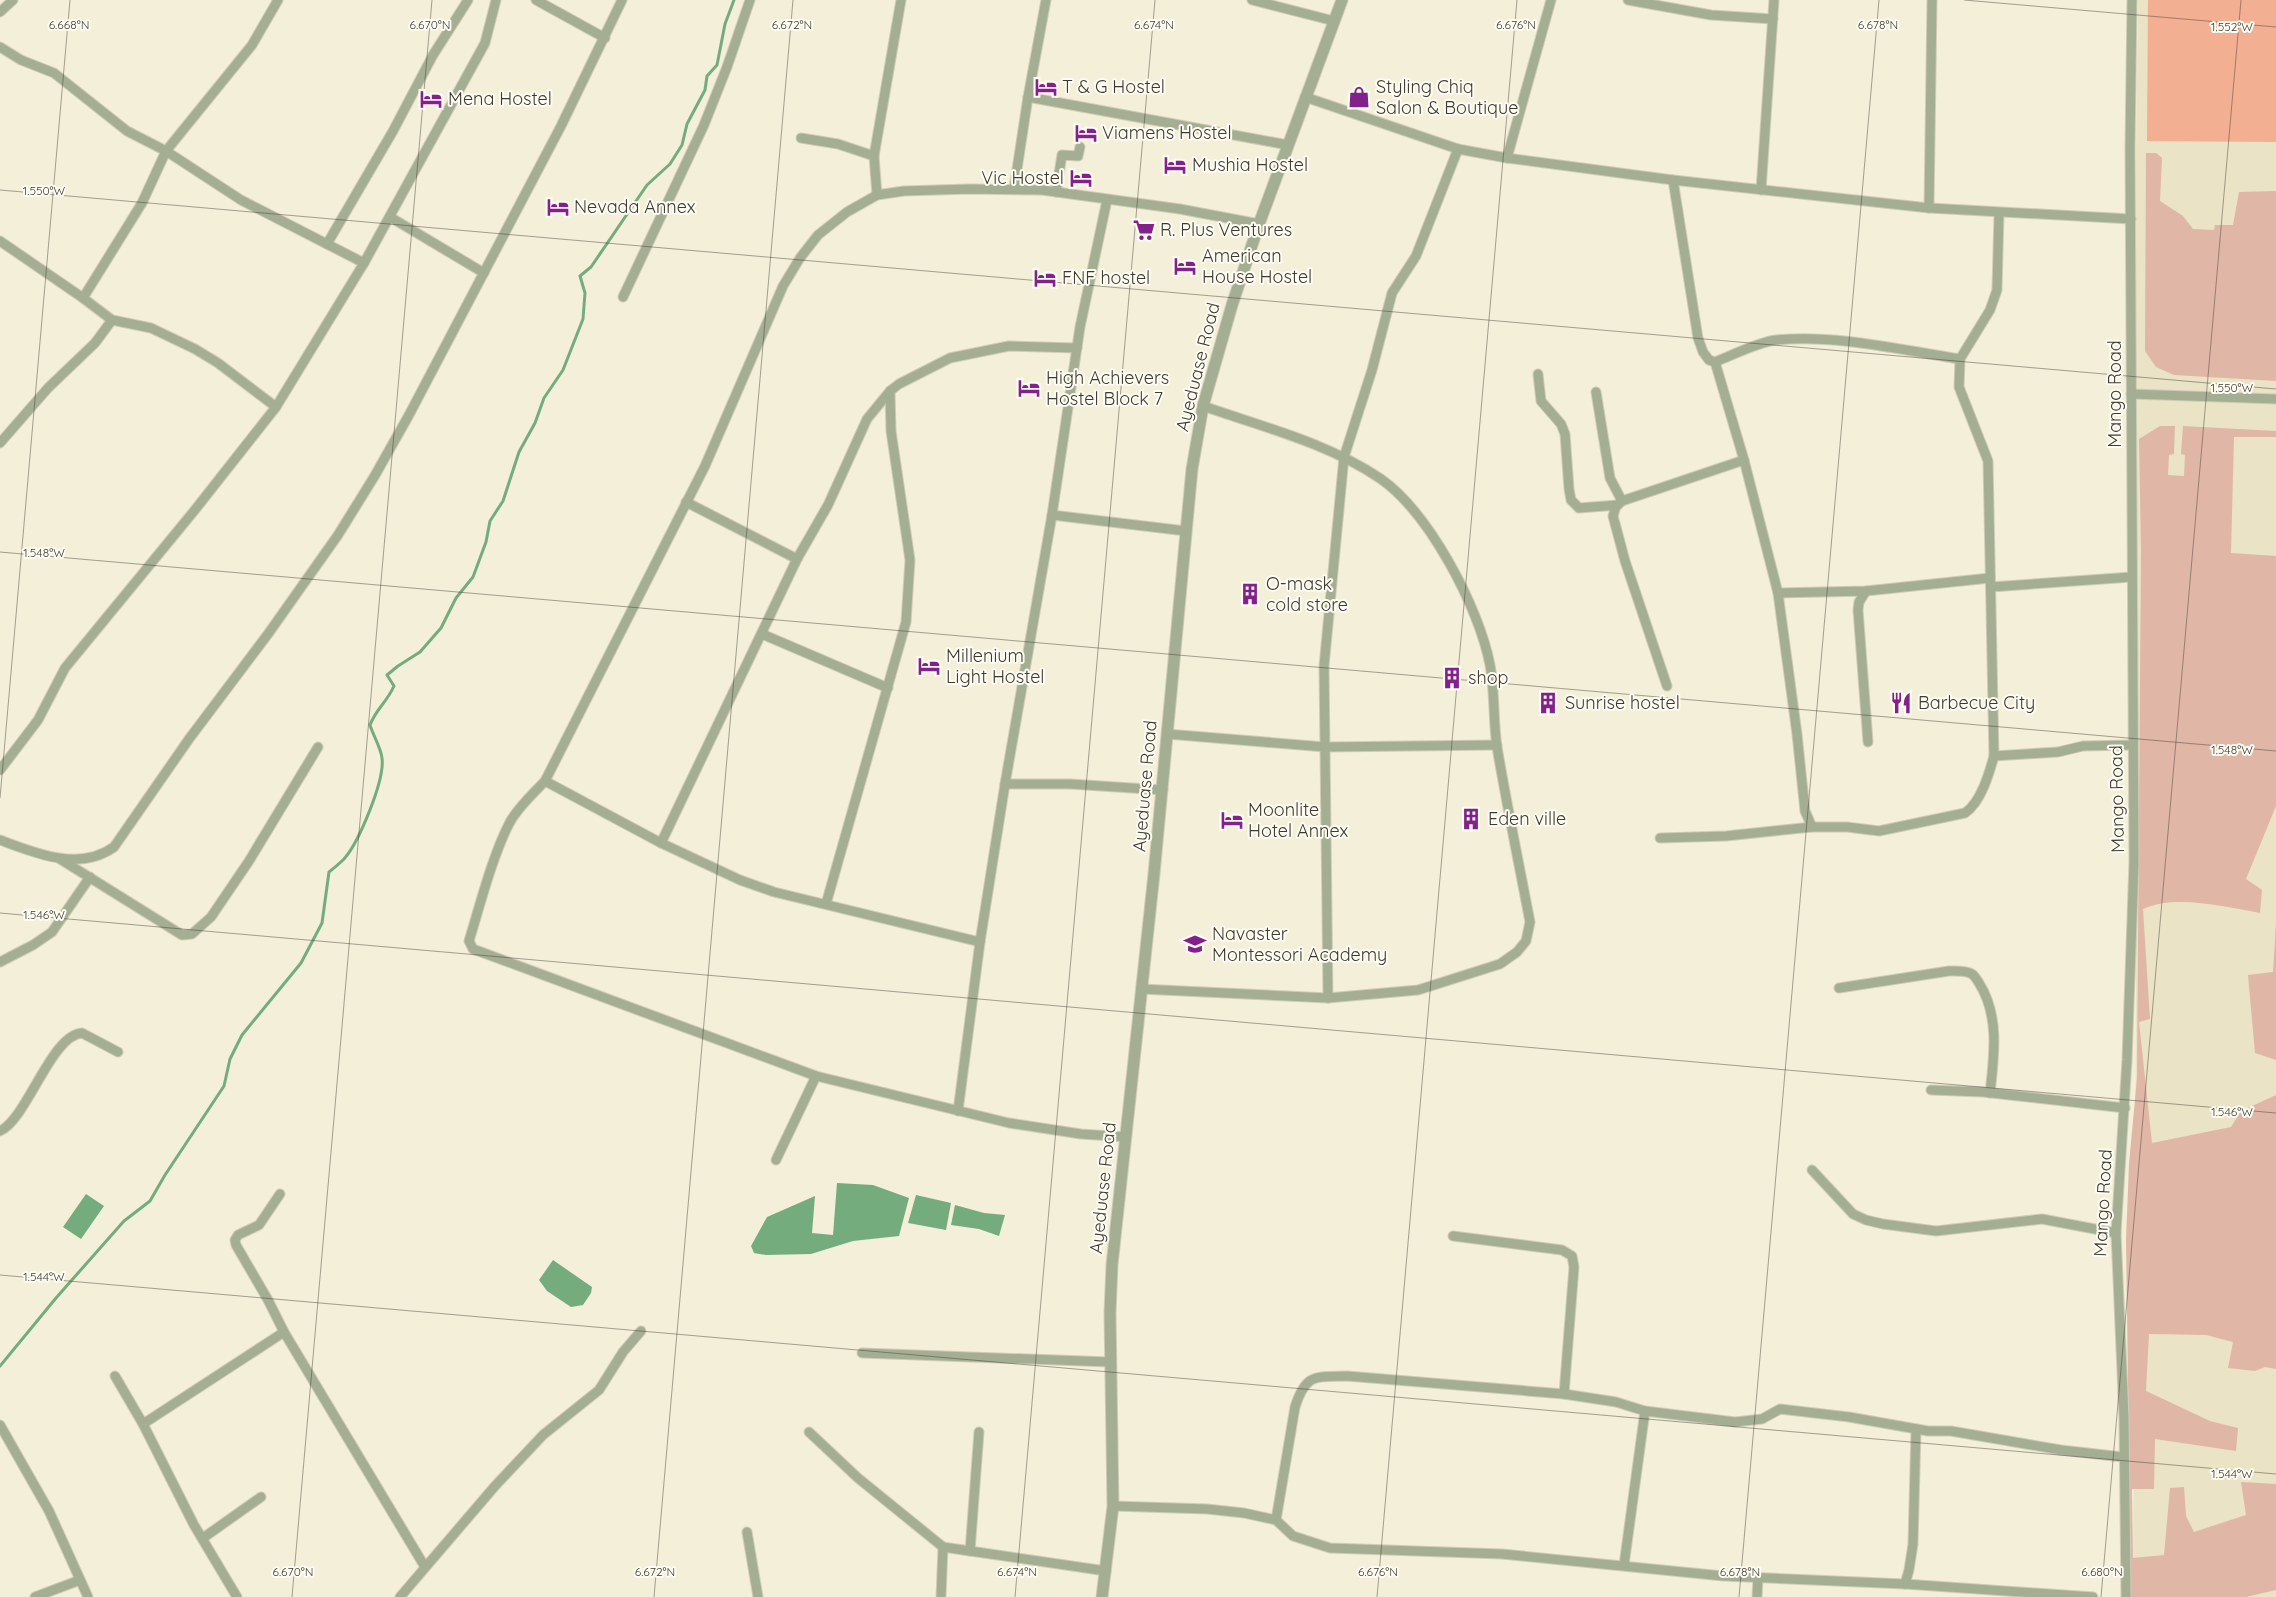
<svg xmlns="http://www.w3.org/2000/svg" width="2276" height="1597" font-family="Quicksand,sans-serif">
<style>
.built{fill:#eae3c5}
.green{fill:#e0b6a6}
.forest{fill:#f2af92}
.water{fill:#75ac7e}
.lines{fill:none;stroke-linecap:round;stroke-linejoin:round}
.stream{stroke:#75ac7e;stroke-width:3}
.minor-casing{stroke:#cfcbb7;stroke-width:11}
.tertiary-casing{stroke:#cfcbb7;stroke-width:13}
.minor{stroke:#a4ae92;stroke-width:9}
.tertiary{stroke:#a4ae92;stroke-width:11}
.ticks{fill:none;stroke:#3d3a32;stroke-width:1;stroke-opacity:0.45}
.labels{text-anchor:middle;stroke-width:4;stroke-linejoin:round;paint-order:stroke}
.poi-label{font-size:18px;fill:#3d3a32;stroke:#fefcf3;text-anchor:start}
.street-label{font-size:18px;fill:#3d3a32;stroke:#fefcf3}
.ticks-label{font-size:12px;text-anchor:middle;fill:#3d3a32;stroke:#fefcf3;stroke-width:4;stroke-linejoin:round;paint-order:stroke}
</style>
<rect width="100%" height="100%" fill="#f4efd8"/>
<path class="built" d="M2138,0H2276V1597H2133L2136,1010L2134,300Z"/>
<g class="green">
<path d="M2146,153H2156L2162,158L2160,201L2183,216L2193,229L2214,230L2215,225H2233L2239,192L2276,191V381L2174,375L2156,367L2145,351Z"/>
<path d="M2160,426H2175L2174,454L2169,455L2168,475L2184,476L2185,455L2181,454L2183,426L2276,431V437H2234L2231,553L2276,556V806L2246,879L2262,890L2260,913C2225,907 2176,894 2143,909L2150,1019L2139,1022L2152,1143L2231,1127L2241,1111L2276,1095V1369L2265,1367L2255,1371L2228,1368L2233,1342L2206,1335L2149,1334L2146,1391L2210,1421L2238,1428L2236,1451L2155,1439L2154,1489H2132L2133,1558L2164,1555L2170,1488L2184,1487L2186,1516L2194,1532L2246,1515L2241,1482L2276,1484V1590L2246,1597H2131L2126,1240L2129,1164L2137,1078L2141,552L2139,439Z"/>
<path d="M2276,923V1060L2255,1053L2248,975L2273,972Z"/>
</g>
<path class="forest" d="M2148,0H2276V142L2147,141Z"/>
<g class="water">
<path d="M837,1183L873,1185L909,1198L899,1236L853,1241L811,1254L766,1255L754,1253L751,1246L767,1217L815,1196L812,1233L833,1235Z"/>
<path d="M86,1194L104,1206L81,1239L63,1227Z"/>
<path d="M916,1195L951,1203L946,1230L908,1223Z"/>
<path d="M955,1205L984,1213L1005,1215L999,1236L979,1229L951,1225Z"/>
<path d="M553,1260L592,1287L591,1293L583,1305L571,1307L547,1291L539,1280Z"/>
</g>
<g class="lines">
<path class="stream" d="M0,1366L56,1298L124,1221L150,1201L165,1175L224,1086L230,1059L242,1035L301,963L322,923L329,872C334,868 339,864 344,859C359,842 385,780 382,758C381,748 373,735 370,725C376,709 387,702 394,686L387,675L398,666L420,652L441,628L456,598L473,577L486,542L490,521L503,501L519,452L535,423L544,398L563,370L583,319L585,293L580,276L591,267L647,185L670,164L682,145L687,124L705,90L707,76L717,65L725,24L734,0"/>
<g class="minor-casing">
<g id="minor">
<path d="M536,0L605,38"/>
<path d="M1252,0L1334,21"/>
<path d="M1628,0L1711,15L1773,19"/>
<path d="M0,12L13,0"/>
<path d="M0,47L21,60L54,73L127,131L166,151L241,200L364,263"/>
<path d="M1028,97L1288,145"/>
<path d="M1305,97L1458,149L1507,158L1673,180L1929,208L2131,219"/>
<path d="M801,138L838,144L874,156"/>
<path d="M1507,158L1551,0"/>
<path d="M1673,180L1698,338L1703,352L1709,360L1715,362C1733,355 1758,342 1776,340C1835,334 1902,350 1960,359"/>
<path d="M1014,189L1028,97L1046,0"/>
<path d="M1761,190L1774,0"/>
<path d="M1056,192L1062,155L1078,156L1080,147"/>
<path d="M877,195L874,156L901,0"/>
<path d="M1929,208L1932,0"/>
<path d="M390,217L484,273"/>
<path d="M0,241L83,298L112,320L151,328L195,349L218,363L276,407"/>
<path d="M327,244L393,131L433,55L468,0"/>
<path d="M623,297L704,125L727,67L750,0"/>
<path d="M83,298L142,203L166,151L252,45L278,0"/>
<path d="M1715,362L1744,460L1778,593L1797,734L1805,811L1812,827"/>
<path d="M1538,374L1541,401L1561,424L1565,434L1569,489L1571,500L1579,508L1618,505"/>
<path d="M1596,392L1610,478L1622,501"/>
<path d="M2131,394L2276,399"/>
<path d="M0,443L48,388L95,343L112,320"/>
<path d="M686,502L797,559"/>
<path d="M1052,515L1186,531"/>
<path d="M1991,587L2132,577"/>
<path d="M1866,591L1859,602L1858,610L1868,742"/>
<path d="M1778,593L1866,591L1990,578"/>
<path d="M762,634L888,688"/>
<path d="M1667,686L1625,561L1613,516L1616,506L1622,501L1744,460"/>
<path d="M1167,734L1325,747L1497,745"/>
<path d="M1994,756L2058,752L2083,746L2133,745"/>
<path d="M0,770L38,720L65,668L194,511L276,407L364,263L485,43L496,0"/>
<path d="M545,781L661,843L740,880L774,892L980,942"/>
<path d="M1005,784H1070L1163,790"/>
<path d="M1660,838L1726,836L1812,827H1847L1879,831L1965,813C1981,802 1989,774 1994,756L1988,461L1959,387L1960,359L1990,310L1997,290L1999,213"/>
<path d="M0,840C35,853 79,872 114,847L189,739L268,634L338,535L374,477L409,415L561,126L622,0"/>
<path d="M661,843L797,559L828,505L867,419L890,391L899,384L950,358L1009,346L1077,348"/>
<path d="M60,859L182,935L192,934L211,917L249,861L318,747"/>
<path d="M826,904L906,622L910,560L891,431L890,391"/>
<path d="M0,962L33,945L52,932L90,877"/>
<path d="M1839,988L1949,971C1956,971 1966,970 1972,974C1975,976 1977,980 1979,983C2000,1016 1994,1057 1990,1093"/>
<path d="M1141,989L1328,998L1418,990L1500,964L1517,952L1526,941L1530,922C1519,864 1507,806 1497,747C1493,720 1495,692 1490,665C1479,607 1429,513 1381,479C1328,443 1263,427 1203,406"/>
<path d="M1328,998L1324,666L1344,457L1372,370L1392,293L1416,256L1458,149"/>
<path d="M1931,1090L1983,1092L2125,1108"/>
<path d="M958,1111L980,942L1005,784L1052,515L1080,327L1107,200"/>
<path d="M0,1131C27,1119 51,1035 82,1033L118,1052"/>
<path d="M1126,1137L1081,1134L1009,1123L816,1076L473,949L469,941C480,905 493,854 510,822C519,806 533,794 545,781L705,466L783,286L800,258L818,235L847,212L877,195L904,191L970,189L1042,190L1180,209L1259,224"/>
<path d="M776,1160L816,1076"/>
<path d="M1812,1170L1853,1214L1866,1220L1883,1224L1936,1231L2042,1219L2116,1233"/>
<path d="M280,1194L259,1225L238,1235L235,1240L236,1245L268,1300L284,1332L425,1567"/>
<path d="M1453,1236L1562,1250L1572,1256L1574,1267L1564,1394"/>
<path d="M862,1353L1110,1362"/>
<path d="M115,1376L143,1424L194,1525L237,1597"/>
<path d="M143,1424L284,1332"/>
<path d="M0,1425L49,1511L88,1597"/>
<path d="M809,1432L858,1478L943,1547L941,1597"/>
<path d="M1113,1506L1207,1509L1244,1513L1276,1520L1293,1536L1330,1548L1502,1554L1723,1576L1905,1584L2093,1597"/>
<path d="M1276,1520L1295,1407C1306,1373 1315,1377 1347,1376L1564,1394L1616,1402L1645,1411L1735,1422L1762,1419L1780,1409L1849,1417L1928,1431H1951L2061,1450L2123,1457"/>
<path d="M747,1532L758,1597"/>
<path d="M203,1538L261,1497"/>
<path d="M943,1547L970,1551L979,1432"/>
<path d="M970,1551L1106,1571"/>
<path d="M1624,1565L1645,1411"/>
<path d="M1905,1584L1909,1570L1913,1544L1916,1429"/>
<path d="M35,1597L80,1580"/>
<path d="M400,1597L495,1486L543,1435L599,1390L623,1352L641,1331"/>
<path d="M1757,1597L1758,1578"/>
<path d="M2126,1597L2124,1418L2116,1233L2127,1060L2134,862L2130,148L2132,0"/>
</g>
</g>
<g class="tertiary-casing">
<path id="tertiary" d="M1102,1597L1113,1506L1110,1313L1112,1265L1154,874L1192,469L1203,406L1232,305L1259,224L1342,0"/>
</g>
<use href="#minor" class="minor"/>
<use href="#tertiary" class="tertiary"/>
</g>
<path class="ticks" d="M1964,0L2276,27M0,190L2276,389M0,552L2276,751M0,798L70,0M0,913L2276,1113M0,1275L2276,1474M292,1597L432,0M654,1597L793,0M1015,1597L1155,0M1377,1597L1517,0M1739,1597L1879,0M2101,1597L2241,0"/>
<defs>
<g id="hotel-bare" transform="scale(1.725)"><path d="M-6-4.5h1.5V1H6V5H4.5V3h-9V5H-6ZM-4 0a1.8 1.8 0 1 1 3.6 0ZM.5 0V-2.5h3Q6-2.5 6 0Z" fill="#82218b" stroke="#fefcf3" stroke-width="2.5" paint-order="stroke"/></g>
<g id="shop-bare" transform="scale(1.725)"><path d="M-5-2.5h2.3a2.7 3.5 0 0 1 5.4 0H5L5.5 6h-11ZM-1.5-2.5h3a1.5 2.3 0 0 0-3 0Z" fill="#82218b" stroke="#fefcf3" stroke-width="2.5" paint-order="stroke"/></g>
<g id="supermarket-bare" transform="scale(1.725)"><path d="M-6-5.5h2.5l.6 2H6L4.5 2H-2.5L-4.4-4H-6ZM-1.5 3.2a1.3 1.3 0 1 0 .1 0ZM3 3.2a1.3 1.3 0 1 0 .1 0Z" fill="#82218b" stroke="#fefcf3" stroke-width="2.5" paint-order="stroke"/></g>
<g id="building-bare" transform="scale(1.725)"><path d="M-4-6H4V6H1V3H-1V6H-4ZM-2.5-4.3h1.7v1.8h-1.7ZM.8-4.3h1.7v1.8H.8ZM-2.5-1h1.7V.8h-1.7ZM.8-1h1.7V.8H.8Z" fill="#82218b" stroke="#fefcf3" stroke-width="2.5" paint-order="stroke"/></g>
<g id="restaurant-bare" transform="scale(1.725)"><path d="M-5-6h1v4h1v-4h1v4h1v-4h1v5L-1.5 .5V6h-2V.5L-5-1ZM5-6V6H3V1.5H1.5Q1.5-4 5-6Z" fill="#82218b" stroke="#fefcf3" stroke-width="2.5" paint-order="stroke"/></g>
<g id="school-bare" transform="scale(1.725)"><path d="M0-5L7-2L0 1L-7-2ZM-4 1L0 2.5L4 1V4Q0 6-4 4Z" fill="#82218b" stroke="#fefcf3" stroke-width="2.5" paint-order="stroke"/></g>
</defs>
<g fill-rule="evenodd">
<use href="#hotel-bare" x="1046" y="87"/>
<use href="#shop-bare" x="1359" y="97"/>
<use href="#hotel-bare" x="431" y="99"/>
<use href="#hotel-bare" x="1086" y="133"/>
<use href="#hotel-bare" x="1175" y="165"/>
<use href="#hotel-bare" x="1081" y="178"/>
<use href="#hotel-bare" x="558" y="207"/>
<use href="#supermarket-bare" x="1144" y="230"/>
<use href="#hotel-bare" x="1185" y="266"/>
<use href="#hotel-bare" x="1045" y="278"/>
<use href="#hotel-bare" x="1029" y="388"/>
<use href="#building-bare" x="1250" y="594"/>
<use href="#hotel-bare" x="929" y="666"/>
<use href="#building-bare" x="1452" y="678"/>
<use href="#building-bare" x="1548" y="703"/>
<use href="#restaurant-bare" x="1901" y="703"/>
<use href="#building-bare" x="1471" y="819"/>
<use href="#hotel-bare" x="1232" y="820"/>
<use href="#school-bare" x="1195" y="944"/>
</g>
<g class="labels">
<g class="poi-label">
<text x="1062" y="93">T &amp; G Hostel</text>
<text x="1376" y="93">Styling Chiq<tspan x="1376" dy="21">Salon &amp; Boutique</tspan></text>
<text x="448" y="105">Mena Hostel</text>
<text x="1102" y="139">Viamens Hostel</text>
<text x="1192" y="171">Mushia Hostel</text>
<text x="1064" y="184" text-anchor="end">Vic Hostel</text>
<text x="574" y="213">Nevada Annex</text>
<text x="1160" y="236">R. Plus Ventures</text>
<text x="1202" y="262">American<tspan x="1202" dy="21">House Hostel</tspan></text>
<text x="1062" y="284">FNF hostel</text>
<text x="1046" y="384">High Achievers<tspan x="1046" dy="21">Hostel Block 7</tspan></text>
<text x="1266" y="590">O-mask<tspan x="1266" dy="21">cold store</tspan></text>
<text x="946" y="662">Millenium<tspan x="946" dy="21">Light Hostel</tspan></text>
<text x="1468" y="684">shop</text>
<text x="1565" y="709">Sunrise hostel</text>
<text x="1918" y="709">Barbecue City</text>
<text x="1248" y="816">Moonlite<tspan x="1248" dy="21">Hotel Annex</tspan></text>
<text x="1488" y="825">Eden ville</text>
<text x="1212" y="940">Navaster<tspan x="1212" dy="21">Montessori Academy</tspan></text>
</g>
<g class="street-label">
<text transform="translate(1198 367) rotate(-76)" y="6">Ayeduase Road</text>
<text transform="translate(2115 394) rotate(-90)" y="6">Mango Road</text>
<text transform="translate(1145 786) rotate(-85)" y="6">Ayeduase Road</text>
<text transform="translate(2117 799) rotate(-91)" y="6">Mango Road</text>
<text transform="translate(1103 1188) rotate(-84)" y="6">Ayeduase Road</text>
<text transform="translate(2103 1203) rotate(-87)" y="6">Mango Road</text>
</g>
</g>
<g class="ticks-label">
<text x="69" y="29">6.668°N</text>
<text x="430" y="29">6.670°N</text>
<text x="792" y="29">6.672°N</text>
<text x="1154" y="29">6.674°N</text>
<text x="1516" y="29">6.676°N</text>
<text x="1878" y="29">6.678°N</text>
<text x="2232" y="31">1.552°W</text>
<text x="44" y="195">1.550°W</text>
<text x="2232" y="392">1.550°W</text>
<text x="44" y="557">1.548°W</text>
<text x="2232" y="754">1.548°W</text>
<text x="44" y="919">1.546°W</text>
<text x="2232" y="1116">1.546°W</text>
<text x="44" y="1281">1.544°W</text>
<text x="2232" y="1478">1.544°W</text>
<text x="293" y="1576">6.670°N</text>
<text x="655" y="1576">6.672°N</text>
<text x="1017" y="1576">6.674°N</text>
<text x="1378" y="1576">6.676°N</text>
<text x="1740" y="1576">6.678°N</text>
<text x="2102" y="1576">6.680°N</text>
</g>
</svg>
